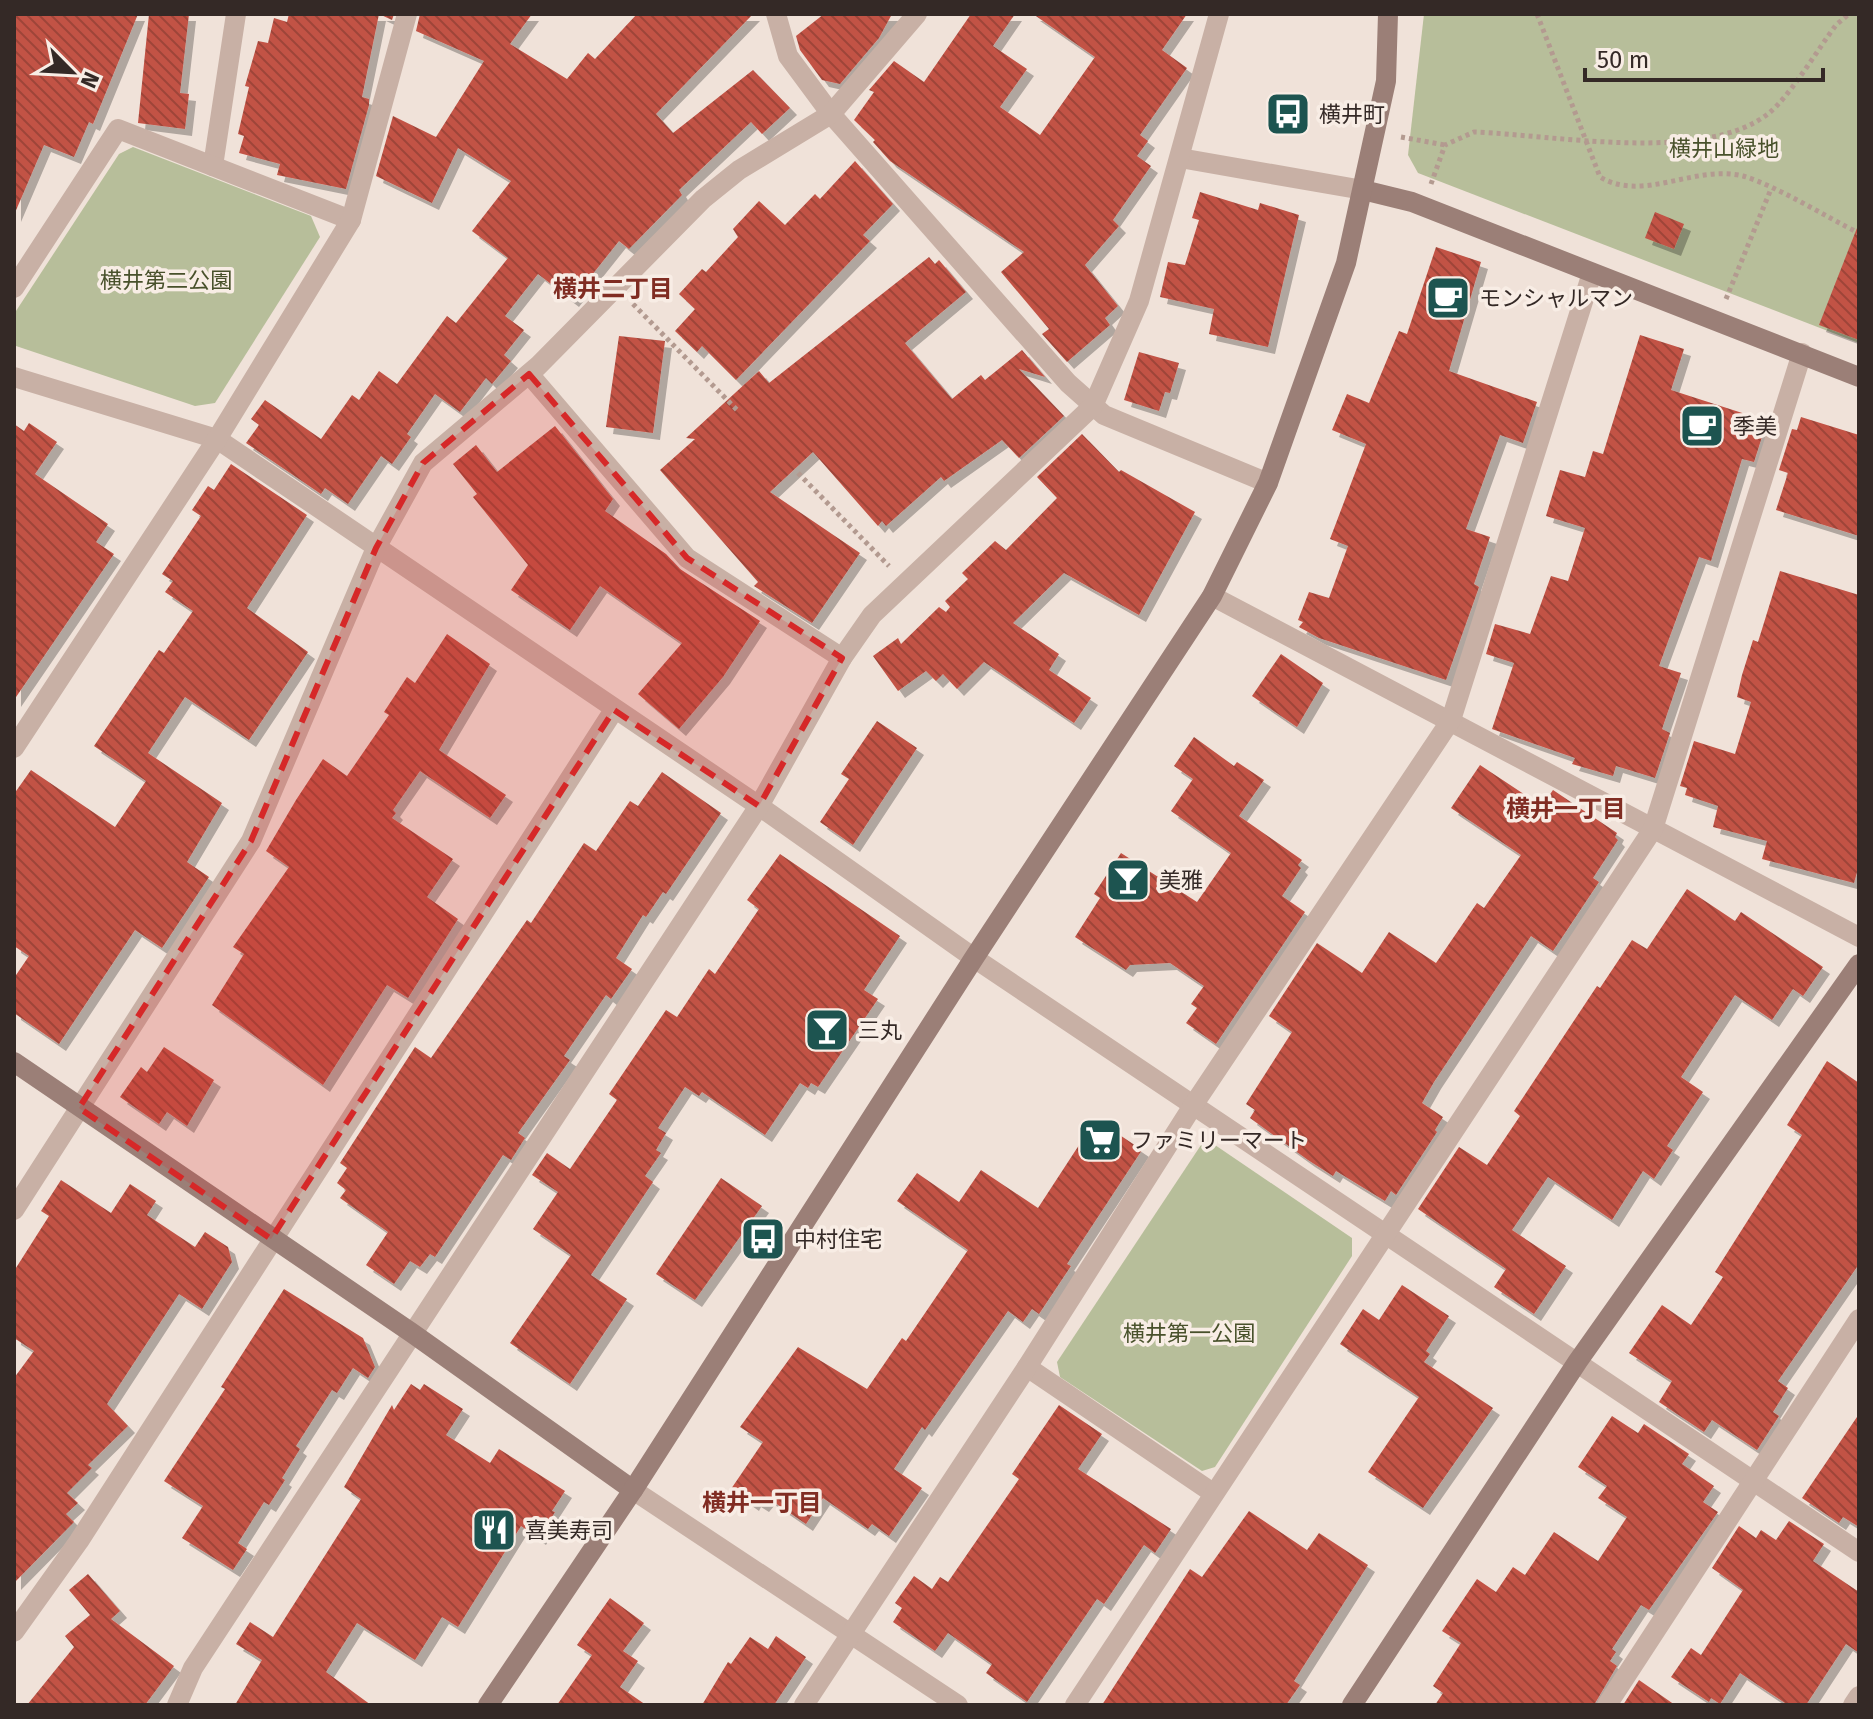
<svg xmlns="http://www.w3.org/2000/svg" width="1873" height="1719" font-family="'Fira Sans','Noto Sans JP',sans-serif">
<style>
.green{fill:#b7be9a}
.building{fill:url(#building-back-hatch);filter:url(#shadow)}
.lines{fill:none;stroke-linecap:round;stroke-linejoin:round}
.path{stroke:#b39a90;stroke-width:5;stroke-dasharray:4 4;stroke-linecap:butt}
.street{stroke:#c8b0a5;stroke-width:20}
.secondary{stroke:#9b7f77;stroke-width:20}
.marked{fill:#d62828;fill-opacity:0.2;stroke:#d62828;stroke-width:6;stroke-dasharray:16 10;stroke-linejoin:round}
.labels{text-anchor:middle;stroke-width:7;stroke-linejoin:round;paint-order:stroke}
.poi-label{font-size:22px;fill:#342926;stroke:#f8ede5;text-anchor:start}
.park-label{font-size:22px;fill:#48512b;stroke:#f8ede5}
.neighbourhood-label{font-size:24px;font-weight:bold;fill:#802c22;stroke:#f8ede5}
</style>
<defs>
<pattern id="building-back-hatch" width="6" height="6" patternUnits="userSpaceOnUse" patternTransform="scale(2)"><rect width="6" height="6" fill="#c25245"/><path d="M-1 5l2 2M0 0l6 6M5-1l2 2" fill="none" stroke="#9e4439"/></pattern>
<filter id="shadow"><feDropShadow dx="7" dy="7" stdDeviation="0" flood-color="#0004"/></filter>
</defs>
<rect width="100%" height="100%" fill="#f0e2d9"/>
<g class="green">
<path d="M1424,14H1859V343L1418,173L1408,155Z"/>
<path d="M133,147L311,216L320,237L215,403L195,406L16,346L14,341V314L119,154Z"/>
<path d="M1201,1145H1215L1352,1238V1256L1215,1467L1202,1471L1060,1377L1057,1362Z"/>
</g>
<g class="building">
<path d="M14,14H138L93,124L89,122L74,157L44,145L14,215Z"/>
<path d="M149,14H189L180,93L189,94L185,129L138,123Z"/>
<path d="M289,14H394L392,20L379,14L362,97L369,99V105L346,189L277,175L280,164L239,153L244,136L238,134L249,87L245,86L258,41L268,43L274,18L287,22Z"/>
<path d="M420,14H532L510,44L567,79L588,53L595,59L637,14H753L656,114L673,133L753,70L790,108L762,134L751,122L679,190L682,195L629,249L619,241L572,300L538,274L505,316L524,330L504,355L511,361L492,384L486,378L460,412L435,394L407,434L411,437L392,464L381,456L348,504L325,488L321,494L246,443L259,425L251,419L265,400L321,439L352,395L359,400L379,371L397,384L447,316L456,323L508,258L472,231L511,181L458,148L432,203L376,176L393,116L436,137L484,61L416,31Z"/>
<path d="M824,14H892L879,38L840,84L822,80L800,50L796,36Z"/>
<path d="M971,14H1015L993,46L1027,69L1000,107L1040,135L1095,57L1033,14H1187L1162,50L1187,68L1140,135L1148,141L1137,156L1151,166L1113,220L1119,226L1085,265L1118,306L1105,318L1110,325L1067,362L1042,334L1049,329L1001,272L1024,252L890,161L873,142L875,140L854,120L874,92L869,90L894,61L924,82Z"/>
<path d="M855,161L893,204L863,235L870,241L736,380L702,346L697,352L675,331L695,309L679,294L702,269L706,272L738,237L733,229L759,201L785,225L815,194L820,199Z"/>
<path d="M1200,192L1258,210L1260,203L1299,215L1268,347L1209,334L1214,309L1160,297L1168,262L1185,265L1199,220L1192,218Z"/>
<path d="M1655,212L1684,224L1674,249L1645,238Z"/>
<path d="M1857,228H1859V340L1819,325Z"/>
<path d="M1436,247L1481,262L1449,371L1537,402L1523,443L1500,435L1466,529L1490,537L1474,584L1479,587L1446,680L1319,638L1299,627L1303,622L1298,620L1309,592L1329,598L1348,546L1330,539L1366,444L1332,430L1347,394L1369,403L1399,331L1407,334Z"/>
<path d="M929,257L935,264L939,260L966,292L905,343L952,399L981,375L985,380L1022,350L1045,377L1019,369L1064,416L1019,458L1002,440L944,481L941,477L886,526L882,521L878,526L813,452L770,492L860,553L812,623L754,586L758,582L660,470L695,439L686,438L759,371L769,383Z"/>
<path d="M1640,335L1684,349L1671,390L1767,421L1754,462L1742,459L1711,561L1699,557L1659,666L1681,673L1662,729L1670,733L1655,778L1616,766L1613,776L1572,764L1575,758L1492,729L1514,663L1486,654L1495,624L1530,634L1551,576L1568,581L1585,528L1546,516L1560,470L1585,477L1593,451L1603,454Z"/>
<path d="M619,336L665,341L653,433L606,427Z"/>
<path d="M1139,352L1179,363L1170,393L1165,392L1159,411L1124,400Z"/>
<path d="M1801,417L1859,435V536L1776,510L1788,473L1779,470L1792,429L1797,430Z"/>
<path d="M29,423L57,442L35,474L108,524L96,542L114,554L14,700V424L24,431Z"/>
<path d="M555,426L613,499L605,511L666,554L680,569L760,621L723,677L679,729L638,694L682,643L600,586L570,630L511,590L528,565L473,497L477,494L453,464L476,445L497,472Z"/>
<path d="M1082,434L1119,472L1121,470L1195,512L1139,615L1064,573L1013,623L1059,654L1049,670L1091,698L1074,723L984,662L957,689L943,674L936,681L926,671L898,691L873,656L898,638L901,644L939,607L946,612L950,607L945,601L968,579L962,573L995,541L1006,550L1057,498L1037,477Z"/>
<path d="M231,464L307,515L247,608L308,652L249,740L185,697L148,753L222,803L187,862L209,877L162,948L135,930L59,1044L14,1013V978L29,956L14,946V794L31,770L115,827L146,781L94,746L159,650L164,653L193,611L165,592L173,581L162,574L201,516L192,510L208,486L214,490Z"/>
<path d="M1780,571L1859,595V865L1854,883L1762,859L1767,841L1713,827L1718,806L1685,795L1687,788L1680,786L1694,741L1735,754L1751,702L1737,697L1742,675L1753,640L1758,642Z"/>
<path d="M447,634L490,664L439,750L506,795L490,818L420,771L393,810L396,813L392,818L453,859L427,897L458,919L408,998L387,985L323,1085L212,1005L244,954L233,947L289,867L266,851L296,800L323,759L347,776L389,715L384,712L407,677L415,683Z"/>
<path d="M1281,654L1323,683L1297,727L1252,696Z"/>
<path d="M877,721L917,748L853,845L820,822L849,779L841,774Z"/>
<path d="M1194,737L1234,766L1237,762L1264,780L1239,816L1302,860L1298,865L1301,868L1282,896L1305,912L1216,1044L1186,1023L1197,1008L1191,1004L1204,986L1170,963L1130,965L1126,970L1075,937L1100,898L1094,894L1121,853L1197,902L1231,853L1171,811L1193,779L1174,766Z"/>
<path d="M1480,765L1542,806L1553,790L1556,792L1617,833L1615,837L1618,840L1593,878L1599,882L1553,951L1531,936L1434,1082L1422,1103L1443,1117L1435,1130L1437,1132L1396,1195L1391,1191L1385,1201L1336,1171L1333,1176L1308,1160L1250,1118L1255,1110L1246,1104L1292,1032L1269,1016L1317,943L1362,973L1389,932L1436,963L1477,903L1484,908L1521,855L1451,808Z"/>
<path d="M662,772L721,813L666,894L663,892L646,917L643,915L616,958L632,969L611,999L606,995L564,1056L570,1060L518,1133L525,1138L511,1160L503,1155L435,1257L430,1254L420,1267L410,1261L394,1284L366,1265L388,1232L340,1198L346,1190L337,1183L347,1168L340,1163L415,1047L431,1058L527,920L531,923L584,843L596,851L630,801L638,806Z"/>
<path d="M780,854L900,936L864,990L878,999L818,1087L811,1083L808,1088L800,1083L765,1135L702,1092L699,1096L685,1087L658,1128L666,1133L656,1150L661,1153L645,1176L653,1182L591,1275L627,1299L570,1384L510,1343L571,1255L533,1229L558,1192L532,1175L547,1153L570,1169L617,1100L609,1094L666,1010L677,1017L709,969L715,974L759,909L747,900Z"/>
<path d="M1687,889L1735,921L1741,912L1823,967L1803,996L1793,989L1772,1020L1735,995L1681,1077L1703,1092L1667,1146L1673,1150L1654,1179L1643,1171L1612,1220L1548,1177L1512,1230L1566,1266L1534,1314L1494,1287L1506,1269L1418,1209L1459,1147L1487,1165L1520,1116L1514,1111L1597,986L1600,988L1632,940L1647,949Z"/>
<path d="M164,1047L214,1080L187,1126L167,1112L159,1124L120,1097L141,1067L147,1072Z"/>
<path d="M1827,1061L1859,1083V1264L1778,1381L1788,1388L1773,1412L1779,1416L1757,1450L1712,1420L1704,1432L1659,1402L1672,1381L1629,1353L1662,1305L1691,1325L1723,1277L1715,1272L1802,1135L1787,1125Z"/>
<path d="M1096,1119L1142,1150L1067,1264L1071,1266L1039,1314L1032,1309L1023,1322L1008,1311L925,1430L922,1427L894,1469L922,1488L889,1536L872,1524L868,1529L823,1498L806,1524L768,1498L762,1505L754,1500L752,1504L731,1489L763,1442L740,1427L798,1347L867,1389L902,1338L906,1341L968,1250L897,1201L917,1173L959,1202L981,1170L1038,1208Z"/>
<path d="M721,1178L762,1206L695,1300L656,1274Z"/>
<path d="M61,1180L111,1213L130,1184L156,1201L147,1215L195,1247L205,1232L228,1247L232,1262L202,1309L179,1294L107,1404L128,1426L88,1465L92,1468L67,1493L78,1503L66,1514L74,1522L14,1583V1378L34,1351L14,1338V1271L49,1216L41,1211Z"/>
<path d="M1402,1285L1449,1316L1426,1351L1430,1354L1424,1362L1493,1408L1423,1508L1368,1472L1419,1397L1340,1344L1363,1309L1379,1320Z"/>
<path d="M284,1289L363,1338L375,1367L368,1378L353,1368L337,1393L332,1390L296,1446L300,1449L282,1478L285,1480L269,1505L264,1502L238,1543L247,1549L233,1570L182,1538L203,1506L164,1481L225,1389L221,1387Z"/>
<path d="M411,1384L420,1390L424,1384L463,1409L446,1435L490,1463L499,1449L565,1491L552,1511L555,1512L539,1538L521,1526L458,1627L442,1617L415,1660L357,1623L326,1672L371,1705H235L262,1660L236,1644L250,1622L273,1637L361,1499L344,1487L392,1405L394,1410Z"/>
<path d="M1059,1405L1102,1434L1078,1469L1171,1529L1155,1553L1144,1545L1104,1604L1097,1599L1027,1702L986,1673L992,1664L948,1633L935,1651L893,1622L902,1608L895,1603L914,1576L932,1589L940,1577L948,1582L1019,1479L1012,1474Z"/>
<path d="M1859,1414V1527L1843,1517L1839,1523L1802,1498Z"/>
<path d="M1612,1416L1638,1433L1644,1424L1689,1454L1682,1464L1714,1486L1703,1502L1718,1512L1649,1610L1641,1605L1612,1649L1616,1652L1610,1661L1617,1666L1594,1705H1435L1443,1693L1433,1686L1461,1643L1442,1631L1477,1579L1496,1592L1513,1567L1525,1575L1554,1532L1598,1561L1627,1517L1598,1498L1607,1486L1578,1467Z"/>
<path d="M1249,1511L1307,1550L1319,1533L1368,1565L1294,1681L1300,1685L1286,1705H1102L1190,1569L1202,1577Z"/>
<path d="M1789,1521L1824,1544L1813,1561L1859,1592V1653L1846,1644L1806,1705H1788L1740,1673L1720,1704L1711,1698L1709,1702L1671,1677L1691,1648L1701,1655L1743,1590L1712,1568L1739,1526L1756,1538L1761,1530L1776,1540Z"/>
<path d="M88,1574L120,1611L111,1619L174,1666L145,1705H27L74,1647L65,1636L90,1615L69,1590Z"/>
<path d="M610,1598L644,1623L623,1651L638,1661L620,1687L646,1705H557L592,1655L577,1645Z"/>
<path d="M776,1636L806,1657L774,1705H702L728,1662L731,1664L750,1637L768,1649Z"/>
<path d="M1639,1680L1675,1705H1623Z"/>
</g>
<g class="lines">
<g class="path">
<path d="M1537,14L1600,177C1643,203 1695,164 1743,176C1777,186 1826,217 1859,233"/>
<path d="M1401,137L1445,145"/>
<path d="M1431,184L1445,145L1474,132C1554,135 1706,164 1769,113C1790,96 1818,49 1836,25L1849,14"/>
<path d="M1726,299L1771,189"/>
<path d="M633,304L739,412"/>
<path d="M798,473L889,566"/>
</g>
<g class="street">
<path d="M776,14L788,56L831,114L1068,383L1104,415L1268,483"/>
<path d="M1180,158L1363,190"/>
<path d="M213,166L236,14"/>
<path d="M14,288L118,129L351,220"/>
<path d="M529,374L687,558L842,658"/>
<path d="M14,377L217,439L759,806L974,958L1859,1552"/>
<path d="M1212,596L1859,937"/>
<path d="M14,748L217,439L351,220L407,14"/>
<path d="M14,1210L251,841L376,548L423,463L538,366L703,199L739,170L831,114L917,14"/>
<path d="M1027,1367L1213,1493"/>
<path d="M633,1490L958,1705"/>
<path d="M14,1632L79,1541L614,710"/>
<path d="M177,1705L193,1668L759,806L842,658L872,615L1093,406L1139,301L1219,14"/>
<path d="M804,1705L1027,1367L1194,1104L1451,720L1592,273"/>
<path d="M1075,1705L1653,829L1802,353"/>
<path d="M1607,1705L1859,1319"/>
<path d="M1853,1705L1859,1696"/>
</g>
<g class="secondary">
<path d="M1363,190L1412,202L1859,377"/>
<path d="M14,1062L412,1333L633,1490"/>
<path d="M488,1705L633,1490L974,958L1212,596L1268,483L1346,263L1386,81L1388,14"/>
<path d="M1352,1705L1578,1361L1859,964"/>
</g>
</g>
<path class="marked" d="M529,374L687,558L842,658L759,806L614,710L271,1239L79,1108L251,841L376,548L423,463Z"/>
<defs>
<g id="bus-square" transform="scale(2.3)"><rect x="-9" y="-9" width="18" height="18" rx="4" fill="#1d5450" stroke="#f8ede5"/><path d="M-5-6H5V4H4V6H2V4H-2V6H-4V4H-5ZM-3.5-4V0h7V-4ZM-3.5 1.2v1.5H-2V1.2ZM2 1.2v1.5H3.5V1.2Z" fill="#fff"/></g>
<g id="cafe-square" transform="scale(2.3)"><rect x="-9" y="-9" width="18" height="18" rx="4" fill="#1d5450" stroke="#f8ede5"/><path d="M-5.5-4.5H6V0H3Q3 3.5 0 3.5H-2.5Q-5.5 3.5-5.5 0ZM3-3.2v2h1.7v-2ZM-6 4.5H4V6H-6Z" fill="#fff"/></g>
<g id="bar-square" transform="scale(2.3)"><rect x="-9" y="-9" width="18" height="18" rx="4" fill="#1d5450" stroke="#f8ede5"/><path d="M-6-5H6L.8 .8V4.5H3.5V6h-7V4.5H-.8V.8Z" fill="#fff"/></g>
<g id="supermarket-square" transform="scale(2.3)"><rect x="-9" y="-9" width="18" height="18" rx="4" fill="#1d5450" stroke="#f8ede5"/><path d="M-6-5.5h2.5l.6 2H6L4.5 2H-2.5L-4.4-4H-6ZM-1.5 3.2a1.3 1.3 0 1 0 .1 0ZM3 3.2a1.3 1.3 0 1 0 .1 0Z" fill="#fff"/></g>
<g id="restaurant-square" transform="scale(2.3)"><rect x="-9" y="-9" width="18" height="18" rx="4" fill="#1d5450" stroke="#f8ede5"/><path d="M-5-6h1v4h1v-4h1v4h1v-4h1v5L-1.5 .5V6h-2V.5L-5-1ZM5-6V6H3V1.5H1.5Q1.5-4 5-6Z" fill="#fff"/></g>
</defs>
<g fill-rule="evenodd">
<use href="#bus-square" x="1288" y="114"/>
<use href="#cafe-square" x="1448" y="298"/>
<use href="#cafe-square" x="1702" y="426"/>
<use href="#bar-square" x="1128" y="880"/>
<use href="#bar-square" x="827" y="1030"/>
<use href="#supermarket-square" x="1100" y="1140"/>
<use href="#bus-square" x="763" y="1239"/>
<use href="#restaurant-square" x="494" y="1530"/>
</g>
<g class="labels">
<g class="poi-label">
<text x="1319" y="122">横井町</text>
<text x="1479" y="306">モンシャルマン</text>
<text x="1733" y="434">季美</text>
<text x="1159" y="888">美雅</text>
<text x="858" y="1038">三丸</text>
<text x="1131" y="1148">ファミリーマート</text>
<text x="794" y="1247">中村住宅</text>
<text x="525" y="1538">喜美寿司</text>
</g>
<g class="park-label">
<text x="1724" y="156">横井山緑地</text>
<text x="166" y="288">横井第二公園</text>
<text x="1189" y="1341">横井第一公園</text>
</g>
<g class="neighbourhood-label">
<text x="613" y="297">横井二丁目</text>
<text x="1566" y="817">横井一丁目</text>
<text x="762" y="1511">横井一丁目</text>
</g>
</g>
<rect width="1873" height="1719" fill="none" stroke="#342926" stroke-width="32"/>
<g transform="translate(72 72) rotate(114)" stroke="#f8ede5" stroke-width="6" paint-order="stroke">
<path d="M0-6L14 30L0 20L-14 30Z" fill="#342926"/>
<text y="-12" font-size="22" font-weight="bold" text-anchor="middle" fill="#342926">N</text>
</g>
<path d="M1585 68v12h238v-12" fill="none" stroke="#342926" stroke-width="4"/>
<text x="1597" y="68" font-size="24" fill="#342926" stroke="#f8ede5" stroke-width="6" paint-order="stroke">50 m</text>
</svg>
